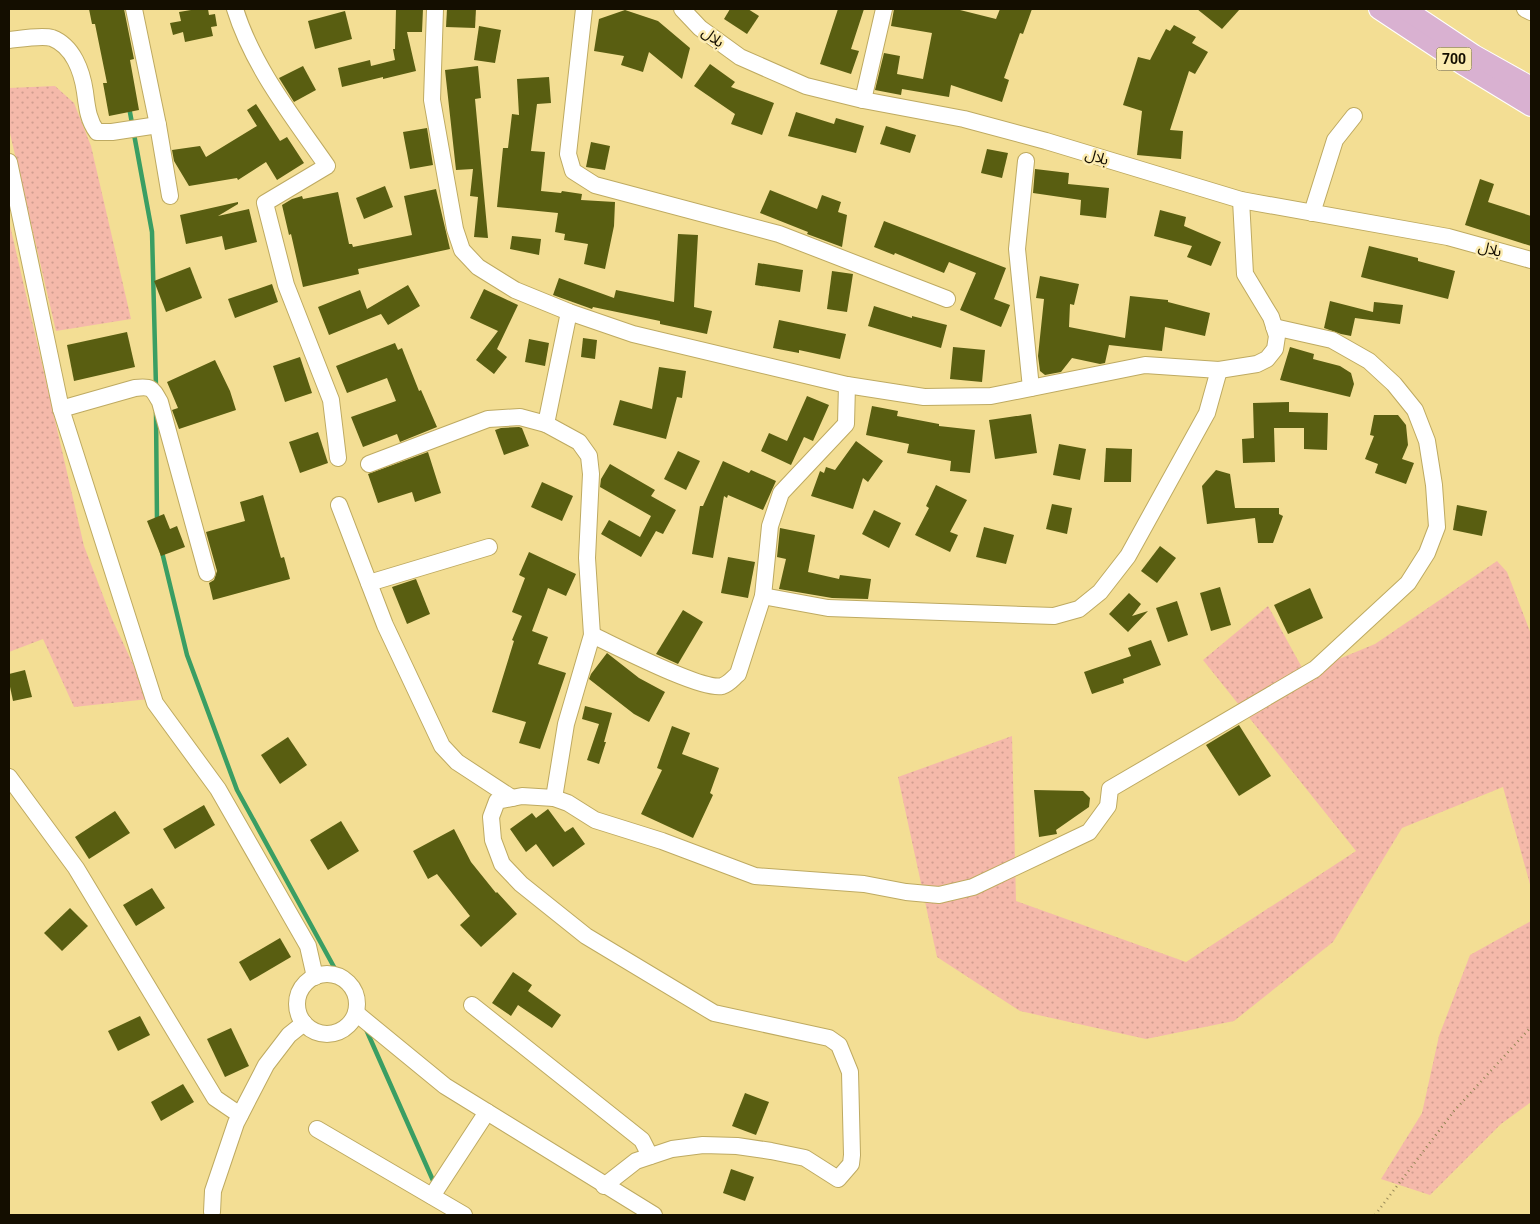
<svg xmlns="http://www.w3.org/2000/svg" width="1540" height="1224" font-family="Roboto,'Noto Sans Arabic',sans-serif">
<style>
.grass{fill:url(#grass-dots)}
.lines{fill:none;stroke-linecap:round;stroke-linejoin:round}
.stream{stroke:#3a9e63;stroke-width:4.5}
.building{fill:#595e11}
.minor-casing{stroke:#beaa61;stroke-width:18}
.major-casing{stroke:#fff;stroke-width:22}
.path{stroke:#958656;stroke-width:2.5;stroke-dasharray:1 4;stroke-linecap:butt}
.minor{stroke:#fff;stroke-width:16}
.major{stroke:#d9b1d1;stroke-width:20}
.labels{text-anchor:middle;stroke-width:5;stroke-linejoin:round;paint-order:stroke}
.shield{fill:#fcecb1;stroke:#5a5135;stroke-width:1}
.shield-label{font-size:14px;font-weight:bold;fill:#140e00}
.street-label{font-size:15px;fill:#140e00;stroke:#fcecb1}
</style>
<defs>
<pattern id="grass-dots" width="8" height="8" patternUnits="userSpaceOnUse" patternTransform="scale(1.25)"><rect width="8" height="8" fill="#f5b9aa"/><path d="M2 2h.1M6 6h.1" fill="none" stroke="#d19e90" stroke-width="1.8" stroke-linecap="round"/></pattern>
</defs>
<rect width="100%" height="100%" fill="#f3de94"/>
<g class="grass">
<path d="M55,86L74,103L91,146L131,319L56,331L9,129V88Z"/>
<path d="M9,221L84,546L112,619L149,699L74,707L43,639L9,652Z"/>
<path d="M1497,561L1507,572L1531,634V888L1503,787L1402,828L1333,942L1234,1021L1146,1039L1020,1011L937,957L898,777L1012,736L1016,901L1186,962L1356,851L1203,660L1268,606L1305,673L1375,644Z"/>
<path d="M1531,921V1102L1501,1124L1430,1195L1381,1179L1422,1113L1439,1036L1470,955Z"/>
</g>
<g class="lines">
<g class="stream">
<path d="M129,107L152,232L156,387"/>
<path d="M156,412L157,522"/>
<path d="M162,552L187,655L237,790L357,1009"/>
<path d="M365,1027L435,1185"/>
</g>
</g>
<g class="building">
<path d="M89,9H124L134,59L130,60L139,110L109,116L103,83H107L95,24H92Z"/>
<path d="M197,9H208L209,15L215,14L217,26L211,27L213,36L185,42L183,32L173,35L170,23L181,21L179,12Z"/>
<path d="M396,9H423L422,32H407L416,71L383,79V77L342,87L338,68L370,60L371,66L395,60L393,49H395Z"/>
<path d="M447,9H476L475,28L446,27Z"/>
<path d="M730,9H748L759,16L747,34L724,19Z"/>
<path d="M838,9H864L851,49L859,51L851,74L820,64Z"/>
<path d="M894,9H956L996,19L1000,9H1032L1023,34L1020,33L1004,78L1009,80L1002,102L951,85L949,97L902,89L901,95L875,90L884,53L900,56L897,74L923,79L932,33L891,26Z"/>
<path d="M1197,9H1240L1222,29Z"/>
<path d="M625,10L658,21L690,48L682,79L649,52L643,72L621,65L624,56L594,51L599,19Z"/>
<path d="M345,11L352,39L315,49L308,21Z"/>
<path d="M1174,25L1196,37L1192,43L1208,52L1195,74L1189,71L1170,130L1183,131L1181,159L1137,155L1142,111L1123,105L1138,57L1150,60L1166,29L1170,31Z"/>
<path d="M479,26L501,30L495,63L474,60Z"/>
<path d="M710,64L735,82L731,87L774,103L762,135L731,124L735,114L694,86Z"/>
<path d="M303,66L316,90L294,102L279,78Z"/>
<path d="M478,66L481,98L475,99L488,238L474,237L478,197L470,196L473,169L456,170L445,70Z"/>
<path d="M549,77L551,103L537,104L531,151L545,152L541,191L561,193L562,191L582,194L581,200L615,202L614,226L605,269L584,264L588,244L564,240L565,234L555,232L558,213L497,207L503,148H508L512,114L519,115L517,79Z"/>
<path d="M256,104L280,141L287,137L304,163L277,180L266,162L238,180L237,178L189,186L174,161L172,150L200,146L206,157L257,126L247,110Z"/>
<path d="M796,112L834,124L836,118L864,126L856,153L788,136Z"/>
<path d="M886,126L916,135L910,153L880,144Z"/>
<path d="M427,128L433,165L410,169L403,132Z"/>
<path d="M591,142L610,146L605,170L586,167Z"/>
<path d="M987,149L1008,153L1002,178L981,173Z"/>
<path d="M1035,169L1069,173L1068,184L1109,188L1106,218L1080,215L1081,200L1033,193Z"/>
<path d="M1480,179L1494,184L1488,202L1531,216V246L1465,225Z"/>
<path d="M385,186L393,207L364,219L356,198Z"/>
<path d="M436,189L450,249L358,269L359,274L303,287L291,234L289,235L282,205L292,199L302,196L303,199L338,192L349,244H352L353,247L412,235L404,196Z"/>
<path d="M770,190L817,209L822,195L841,202L838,212L847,215L842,247L807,234L808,232L760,213Z"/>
<path d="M238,202V204L218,216L249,209L257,242L225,250L222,236L186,244L180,215Z"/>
<path d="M1160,210L1186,217L1184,226L1221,242L1211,266L1187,257L1192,246L1154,236Z"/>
<path d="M884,221L1006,268L994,299L1010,305L1001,327L960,310L976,273L949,262L944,273L895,253L894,255L874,247Z"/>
<path d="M678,234L698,235L694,307L712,311L707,334L660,324V321L593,307L592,309L553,295L559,278L614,298L616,290L674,302Z"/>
<path d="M512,236L541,239L539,255L510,249Z"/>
<path d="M1369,246L1418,258V261L1455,271L1448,299L1361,277Z"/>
<path d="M758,263L803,270L800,292L755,285Z"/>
<path d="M190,267L202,298L166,312L154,281Z"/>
<path d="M832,271L853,274L847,312L827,309Z"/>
<path d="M1040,276L1079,284L1074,305L1070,304L1069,327L1125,338L1130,296L1168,300V302L1210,313L1205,336L1165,327L1162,351L1109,345L1105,363L1100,364L1072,358L1061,372L1045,375L1040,371L1038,356L1044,299L1036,298Z"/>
<path d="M272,284L278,302L235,318L228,299Z"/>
<path d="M408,285L420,306L388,325L381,314L329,335L318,307L360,290L367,309Z"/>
<path d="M484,289L518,305L497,349L507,357L494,374L476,360L498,331L470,318Z"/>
<path d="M1330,301L1373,312L1374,302L1403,305L1400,324L1355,318L1351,336L1341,334L1324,328Z"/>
<path d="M874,306L912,318V316L947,325L941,348L868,326Z"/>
<path d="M779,320L846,334L840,359L799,350V353L773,348Z"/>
<path d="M127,332L135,367L74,381L67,345Z"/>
<path d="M583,338L597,340L595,359L581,357Z"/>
<path d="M529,339L549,343L545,366L525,362Z"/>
<path d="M395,343L398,350L402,348L419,391L421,390L437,427L400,442L397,434L363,447L351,417L396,401L387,378L347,393L336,366Z"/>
<path d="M953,347L985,350L982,382L950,379Z"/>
<path d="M1290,347L1314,354L1313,359L1340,366L1351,373L1354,384L1350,397L1280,380Z"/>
<path d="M300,357L312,393L285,402L273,366Z"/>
<path d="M215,360L230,391L236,410L179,429L172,410L178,408L167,382Z"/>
<path d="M659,367L686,371L682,398L677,397L666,439L613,425L620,400L652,409Z"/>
<path d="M807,396L829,405L813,441L804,437L791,465L761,451L769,433L787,441Z"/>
<path d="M1289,402V412L1328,413L1327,450L1304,449V428H1274L1275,462L1243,463L1242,439L1254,438L1253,403Z"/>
<path d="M872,406L898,411L897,416L939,424V426L975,430L970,473L950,471L951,461L907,453L909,444L866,435Z"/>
<path d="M1031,414L1037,453L995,459L989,420Z"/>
<path d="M1374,415H1398L1406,425L1408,445L1402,459L1414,463L1406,484L1375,473L1378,464L1365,459L1374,436L1370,435Z"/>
<path d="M519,427L522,428L529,446L504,455L495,430L501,428Z"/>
<path d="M318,432L328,463L300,473L289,442Z"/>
<path d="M856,441L883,461L868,482L863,478L853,509L811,496L820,471L824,473L826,467L835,470Z"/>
<path d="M1059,444L1086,449L1080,480L1053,475Z"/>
<path d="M1106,448L1132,449L1131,482H1104Z"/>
<path d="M678,451L700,461L686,490L664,479Z"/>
<path d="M428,452L441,493L415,502L412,492L378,503L368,474Z"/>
<path d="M723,461L749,473L751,470L776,481L763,510L728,495L727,498L724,496L713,558L692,554L700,506H703Z"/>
<path d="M610,464L655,490L651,496L676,510L663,534L656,531L641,557L601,534L609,520L640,537L651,516L600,487L601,479Z"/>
<path d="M1216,470L1230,474L1235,508H1279V514L1283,516L1273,543H1258L1255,518L1207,524L1202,486Z"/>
<path d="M542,482L573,496L562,521L531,507Z"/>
<path d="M936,485L967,500L950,532L958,535L950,552L915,535L929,508L926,506Z"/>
<path d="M263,495L281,558L284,557L290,579L213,600L209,583L214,580L217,571L206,532L245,521L240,502Z"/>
<path d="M1052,504L1072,508L1067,534L1046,529Z"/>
<path d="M1457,505L1487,511L1482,536L1453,530Z"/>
<path d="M874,510L901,523L889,548L862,534Z"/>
<path d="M164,514L170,529L177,526L185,547L161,556L147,521Z"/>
<path d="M984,527L1014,535L1006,564L976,557Z"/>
<path d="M780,528L815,535L808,572L839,579L840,575L871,579L868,599L832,598L779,589L786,559L777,557Z"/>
<path d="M1160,546L1176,558L1157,583L1141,571Z"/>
<path d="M529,552L576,574L566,596L548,588L532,631L548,637L538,664L566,673L540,749L519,743L526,722L492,712L514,641L512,640L522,616L512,612L525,578L519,575Z"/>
<path d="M728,557L755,562L748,598L721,593Z"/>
<path d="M416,579L430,614L407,624L392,587Z"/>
<path d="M1220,587L1231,625L1211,631L1200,593Z"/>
<path d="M1310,588L1323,618L1288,634L1274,605Z"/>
<path d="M1129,593L1141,604L1132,616L1148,611L1128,632L1109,614Z"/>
<path d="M1177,601L1188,635L1168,642L1156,608Z"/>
<path d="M683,610L703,622L678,664L656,654Z"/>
<path d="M1151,640L1161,665L1123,679L1124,683L1092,694L1084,672L1131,656L1128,648Z"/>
<path d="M607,653L639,678L665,692L649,722L634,714L589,679L591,674Z"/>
<path d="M25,670L32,697L13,701L9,682V674Z"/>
<path d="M585,706L612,713L604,742H606L599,764L587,760L599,724L582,719Z"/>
<path d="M1239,725L1271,776L1239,796L1206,745Z"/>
<path d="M672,726L690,733L682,754L719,768L710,793L713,795L693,838L641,814L662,770L657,768Z"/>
<path d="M288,737L307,765L280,784L261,755Z"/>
<path d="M1034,790L1083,791L1090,798L1089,807L1056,830L1057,834L1039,837Z"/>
<path d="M204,805L215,825L175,849L163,829Z"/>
<path d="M548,809L565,832L573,827L585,844L553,867L536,844L526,852L510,829L532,813L536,818Z"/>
<path d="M115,811L130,833L89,859L75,837Z"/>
<path d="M341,821L359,851L328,870L310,840Z"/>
<path d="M454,829L471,862L496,893L497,892L517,914L481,947L460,925L470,916L437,874L428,879L413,851Z"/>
<path d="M152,888L165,908L136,926L123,905Z"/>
<path d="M70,908L88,926L62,951L44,933Z"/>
<path d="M280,938L291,957L250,981L239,962Z"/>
<path d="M513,972L532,985L528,991L561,1015L552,1028L518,1005L511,1016L492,1003Z"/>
<path d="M140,1016L150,1035L118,1051L108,1031Z"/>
<path d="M231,1028L249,1066L225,1077L207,1039Z"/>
<path d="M183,1084L194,1102L161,1121L151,1102Z"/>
<path d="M745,1093L769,1102L756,1135L732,1126Z"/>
<path d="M731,1169L754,1177L745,1201L723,1193Z"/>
</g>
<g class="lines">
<g class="minor-casing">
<g id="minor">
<path d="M134,9L158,125L170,196"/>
<path d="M235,9C253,67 293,117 327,166L265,203L286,285L331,400L338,458"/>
<path d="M435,9L432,100L455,229L462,250L478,267L515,290L569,312L633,334L847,385L924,397L991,396L1145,365L1219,370L1257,364L1267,359L1275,349L1277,336L1271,317L1245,274L1241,200"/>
<path d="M584,9L568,154L573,171L595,185L779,234L947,299"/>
<path d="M682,9L700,28L740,57L806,86L863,100L964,119L1046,141L1241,200L1448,237L1531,260"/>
<path d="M1525,9L1531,12"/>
<path d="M9,40C19,39 42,35 52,38C73,46 82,71 85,92C87,107 88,120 97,132H112L158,125"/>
<path d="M863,100L884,9"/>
<path d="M1026,161L1017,249L1031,388"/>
<path d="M9,162L61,409L155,703L218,789L308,946L315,977"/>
<path d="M1312,213L1335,140L1354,116"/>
<path d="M61,409L135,388C152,386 152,388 160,402L207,573"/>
<path d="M369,464L488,419L520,417L546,424"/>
<path d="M339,505L385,625L442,746L457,762L512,798"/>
<path d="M369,583L489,547"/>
<path d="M763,596L828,608L1054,616L1079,609L1100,592L1128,556L1207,413L1219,370"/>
<path d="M592,635C614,645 702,691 722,686C729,684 733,678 738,674L763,596L770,526L781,493L846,424L847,385"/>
<path d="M9,777L76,868L215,1098L240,1115"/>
<path d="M554,798L566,724L592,635L587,558L591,474L589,456L579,442L546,424L569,312"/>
<circle cx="327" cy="1004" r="30"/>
<path d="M472,1005L642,1140L650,1156"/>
<path d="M356,1013L445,1086L654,1215"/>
<path d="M317,1129L464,1215"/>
<path d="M604,1186L636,1161L672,1149L703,1145L737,1146L771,1151L805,1158L838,1179L851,1164L852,1155L850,1072L839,1045L829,1038L714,1013L586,936L521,884L502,864L493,840L491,817L497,801L522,796L554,798L568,803L595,820L662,841L755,876L864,884L906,892L939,895L973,887L1089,832L1108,806L1110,789L1315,669L1408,583L1427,553L1437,527L1434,485L1427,441L1415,410L1394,384L1369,361L1332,340L1274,327"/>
<path d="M432,1196L487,1112"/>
<path d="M212,1212L213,1191L236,1123L266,1065L289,1035L304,1023"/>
</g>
</g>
<g class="major-casing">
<g id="major">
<path d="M1379,9L1462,64L1531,106"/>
<path d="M1405,9L1474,55L1531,87"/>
</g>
</g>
<path class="path" d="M1375,1215L1454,1111L1531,1027"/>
<use href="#minor" class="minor"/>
<use href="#major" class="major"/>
</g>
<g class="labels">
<rect class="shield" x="1436.5" y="47.5" width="35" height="23" rx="4"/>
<g class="shield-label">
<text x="1454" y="64">700</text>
</g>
<g class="street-label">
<text transform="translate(713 37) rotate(37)" y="5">بلال</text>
<text transform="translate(1097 157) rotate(17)" y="5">بلال</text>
<text transform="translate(1490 249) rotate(15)" y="5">بلال</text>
</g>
</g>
<rect width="1540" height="1224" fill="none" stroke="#140e00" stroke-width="20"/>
</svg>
